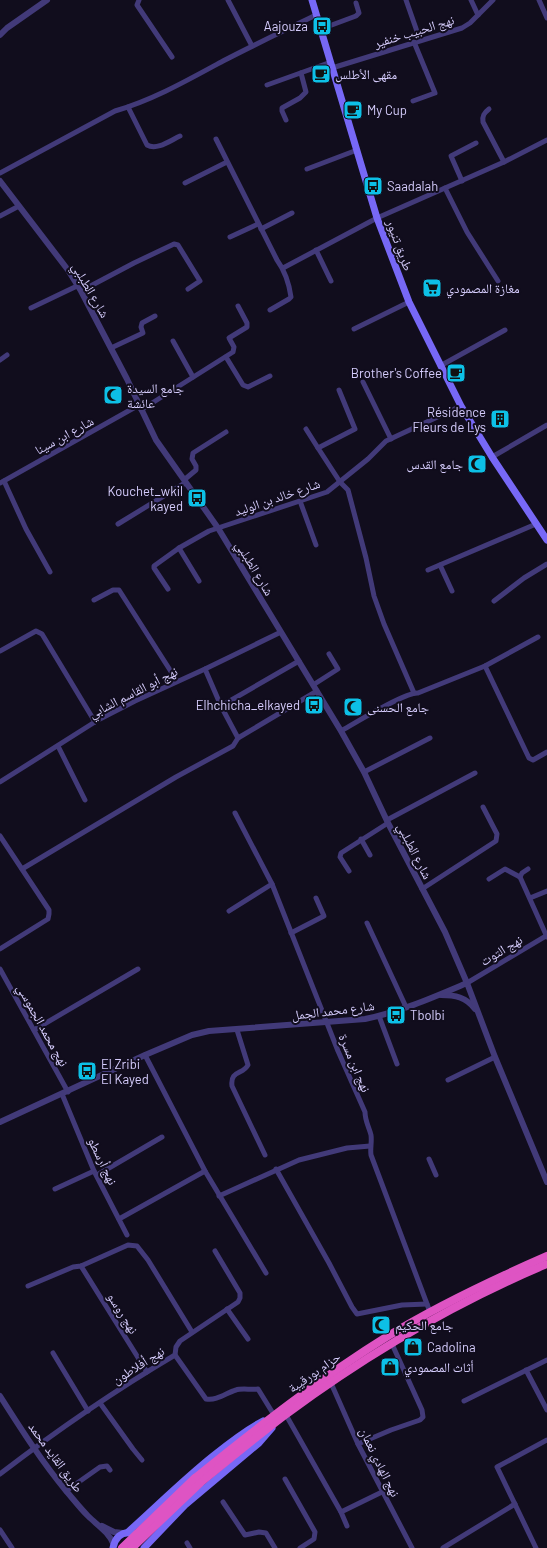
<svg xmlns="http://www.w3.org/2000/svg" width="547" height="1548" font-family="Barlow,'Noto Naskh Arabic',sans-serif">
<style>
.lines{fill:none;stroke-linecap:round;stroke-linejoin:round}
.minor{stroke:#423a79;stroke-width:5}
.tertiary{stroke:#423a79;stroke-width:6}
.secondary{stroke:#7768f6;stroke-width:7}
.trunk{stroke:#de54c3;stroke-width:8}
.trunk-bridge{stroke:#de54c3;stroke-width:8}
.labels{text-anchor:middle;stroke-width:4;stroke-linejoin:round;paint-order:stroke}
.poi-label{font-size:13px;fill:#d5ccfc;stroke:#110d1d;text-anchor:start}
.street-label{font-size:13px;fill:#d5ccfc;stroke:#110d1d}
</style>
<rect width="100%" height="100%" fill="#110d1d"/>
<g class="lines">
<g class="minor">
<path d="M139,0L137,5L172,57"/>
<path d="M228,0L252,46"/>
<path d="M406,0L420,40"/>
<path d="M471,0L478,15"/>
<path d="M539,0L547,18"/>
<path d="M321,29L356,16L359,13L356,3"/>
<path d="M332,68L462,28L470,23L493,0"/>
<path d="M267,85L331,62"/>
<path d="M413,101L435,93L414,42"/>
<path d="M128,107L147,145C157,151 171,140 180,136"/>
<path d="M489,109C484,113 482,116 483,122L504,162"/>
<path d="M286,120L282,111V108L300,98L306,92L301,73"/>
<path d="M216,139L277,260C285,271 289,283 291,297L289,299L270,310"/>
<path d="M307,169L357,150"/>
<path d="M0,173L115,111C153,100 188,80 223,61C254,45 285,30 316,15"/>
<path d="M462,181L451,156L476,143"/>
<path d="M185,183L227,162"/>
<path d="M445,188L467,232L498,281"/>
<path d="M0,216L19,206"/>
<path d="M261,229L292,213"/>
<path d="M230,237L258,224"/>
<path d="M316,250L331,281"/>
<path d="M283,268L377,218L504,162L547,140"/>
<path d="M81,291L134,263L174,244L178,245L200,281L188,289"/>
<path d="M31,308L77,286"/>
<path d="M354,329L409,302"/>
<path d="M173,341L193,377"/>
<path d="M111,348L143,333L141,327L142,323L155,316"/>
<path d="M226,357L243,385L248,387L270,376"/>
<path d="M0,360L7,355"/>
<path d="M440,366L505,330"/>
<path d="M363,382L391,439"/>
<path d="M339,390L355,429L318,448L340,482L348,490L366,558L374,596L384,624L414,693"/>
<path d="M141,410L233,352L234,347L229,338L247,327V323L238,306"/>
<path d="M306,429L318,448"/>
<path d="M492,457L547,425"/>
<path d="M184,480L196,470V466L192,459L193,453L226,432"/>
<path d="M4,481L26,529L50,572"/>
<path d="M0,483L139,405"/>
<path d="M300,501L316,545"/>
<path d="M118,524L185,483"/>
<path d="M179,548L199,581"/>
<path d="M440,565L452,591"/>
<path d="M428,570L536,524"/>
<path d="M168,589L154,568V566L179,548L209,531L327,492L368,459L386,441L461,406"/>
<path d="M94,600L113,590H119L177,681"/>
<path d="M494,601L524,578L547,564"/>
<path d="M0,651L36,631L42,634L95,722"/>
<path d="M485,666L529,758L533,760L547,752"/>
<path d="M205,669L221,706L238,738"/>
<path d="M313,685L338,669L329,654"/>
<path d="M221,706L299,661"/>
<path d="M341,731C355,723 405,692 418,693L485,666L538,637"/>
<path d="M58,746L85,800"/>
<path d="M364,772L430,738"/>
<path d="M0,782L98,720L135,701L205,669L281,632"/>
<path d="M235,813L272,884L338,1051L365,1112C365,1121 369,1127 371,1135C372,1142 370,1148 371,1155L430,1312"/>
<path d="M387,820L475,773"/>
<path d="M0,836L49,910V914L48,919L0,949"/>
<path d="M361,839L370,855"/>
<path d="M22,869L176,777L233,746L238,738L317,691"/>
<path d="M349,871L340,857L341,853L388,823"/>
<path d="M520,877L522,873L528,869"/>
<path d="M489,879L505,869L520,877L547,937"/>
<path d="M422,889L496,841L497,834L483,807"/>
<path d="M530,898L547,891"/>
<path d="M229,911L272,884"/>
<path d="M367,923L406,1007"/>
<path d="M291,933L324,916L316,898"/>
<path d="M0,969L68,1092"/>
<path d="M467,983L546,936"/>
<path d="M379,1016L397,1064"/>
<path d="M34,1030L138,969"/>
<path d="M237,1030L248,1065C243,1075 230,1070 232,1086L265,1155"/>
<path d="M145,1055L205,1171L266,1273"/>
<path d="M448,1080L495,1057"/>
<path d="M62,1094L94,1171L127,1235"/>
<path d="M429,1159L436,1175"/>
<path d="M276,1169L329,1263L352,1307L357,1314L402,1305L427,1304"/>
<path d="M97,1175L162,1137"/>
<path d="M55,1189L94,1171"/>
<path d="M219,1196L299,1160L347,1148L370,1146"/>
<path d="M119,1219L205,1171"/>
<path d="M81,1266L147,1372"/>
<path d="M28,1286L73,1267L81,1266L128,1245L137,1246L148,1260L192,1332"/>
<path d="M227,1309L248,1339"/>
<path d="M53,1353L88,1411"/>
<path d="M175,1355L206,1399C217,1401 226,1393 236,1390C241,1388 251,1390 258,1389L274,1415"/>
<path d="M526,1370L547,1410"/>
<path d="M331,1383L358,1444L412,1548"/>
<path d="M464,1401L547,1360"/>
<path d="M100,1403L133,1449L142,1460"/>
<path d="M286,1415L341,1512L347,1526"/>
<path d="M358,1444L391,1430L420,1420L423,1417L422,1410L392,1344"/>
<path d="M0,1474C56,1431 114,1391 175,1355L176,1347L180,1341L238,1302L240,1298V1293L215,1251"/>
<path d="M285,1479L315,1532L314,1539L300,1548"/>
<path d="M66,1491L100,1467L107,1466L110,1470"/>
<path d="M223,1502L245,1535L259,1532L266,1533L275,1548"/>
<path d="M341,1512L382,1492"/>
<path d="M0,1530L12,1548"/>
<path d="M187,1543L190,1548"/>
<path d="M443,1548L515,1504"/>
<path d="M536,1548L497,1467L547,1440"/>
</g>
<g class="tertiary">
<path d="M0,35L7,28L47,0"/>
<path d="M0,181L68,270L81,291L127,379L156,440L218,528L341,731L364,772L388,823L445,932L467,983"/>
<path d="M441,995C455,995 466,997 475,1009"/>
<path d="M0,1122L145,1055L192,1035L209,1031L365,1019C400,1012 434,997 467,983L495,1057L547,1182"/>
<path d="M0,1396C21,1429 42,1462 67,1492C74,1500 80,1508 88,1516C97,1525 109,1532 114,1545"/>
<path d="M102,1526L114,1532L123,1533"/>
</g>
<g class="secondary">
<path d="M312,0L377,218L409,302L461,406L492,457L547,540"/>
<path d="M128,1532C156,1507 183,1480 213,1456C229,1443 244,1431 263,1421"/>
<path d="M113,1548C115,1538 121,1531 132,1533"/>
<path d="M144,1548L185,1505L259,1443L272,1428"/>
</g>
<g class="trunk">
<path d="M195,1478C257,1428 320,1378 388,1336C439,1305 492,1280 547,1256"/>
<path d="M200,1483C228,1460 256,1437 285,1415C366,1355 454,1303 547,1264"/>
</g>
<g class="trunk-bridge">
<path d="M122,1548L195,1478"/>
<path d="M132,1548L200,1483"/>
</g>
</g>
<defs>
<g id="bus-square" transform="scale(1)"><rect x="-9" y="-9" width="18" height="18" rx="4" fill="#0dc0e6" stroke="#110d1d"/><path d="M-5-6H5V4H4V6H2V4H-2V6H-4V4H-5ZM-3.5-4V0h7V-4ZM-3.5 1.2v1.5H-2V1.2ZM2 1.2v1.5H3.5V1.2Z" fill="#111"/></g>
<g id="cafe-square" transform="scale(1)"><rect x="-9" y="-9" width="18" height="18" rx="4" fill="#0dc0e6" stroke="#110d1d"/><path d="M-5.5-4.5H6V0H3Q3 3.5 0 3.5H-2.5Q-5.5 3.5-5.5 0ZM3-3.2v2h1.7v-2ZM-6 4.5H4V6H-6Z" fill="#111"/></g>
<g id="supermarket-square" transform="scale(1)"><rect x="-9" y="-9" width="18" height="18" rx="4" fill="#0dc0e6" stroke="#110d1d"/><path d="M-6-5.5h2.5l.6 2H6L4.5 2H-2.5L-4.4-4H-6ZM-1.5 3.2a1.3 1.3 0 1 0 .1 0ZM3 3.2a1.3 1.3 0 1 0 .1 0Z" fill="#111"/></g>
<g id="mosque-square" transform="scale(1)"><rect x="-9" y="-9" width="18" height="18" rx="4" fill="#0dc0e6" stroke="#110d1d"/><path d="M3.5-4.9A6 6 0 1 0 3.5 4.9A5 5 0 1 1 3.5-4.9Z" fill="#111"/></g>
<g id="building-square" transform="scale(1)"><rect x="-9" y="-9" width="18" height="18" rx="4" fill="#0dc0e6" stroke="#110d1d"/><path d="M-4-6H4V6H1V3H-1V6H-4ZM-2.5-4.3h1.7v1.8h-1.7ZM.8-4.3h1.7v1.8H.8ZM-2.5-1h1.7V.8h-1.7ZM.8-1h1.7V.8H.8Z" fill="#111"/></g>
<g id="shop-square" transform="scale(1)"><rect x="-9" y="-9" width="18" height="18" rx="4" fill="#0dc0e6" stroke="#110d1d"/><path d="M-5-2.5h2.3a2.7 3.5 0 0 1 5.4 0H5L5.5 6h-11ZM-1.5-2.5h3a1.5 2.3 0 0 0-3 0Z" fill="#111"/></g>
</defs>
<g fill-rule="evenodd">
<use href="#bus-square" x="322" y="26"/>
<use href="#cafe-square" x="321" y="74"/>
<use href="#cafe-square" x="353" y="110"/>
<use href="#bus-square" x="373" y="186"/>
<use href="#supermarket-square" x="432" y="288"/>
<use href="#cafe-square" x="456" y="373"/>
<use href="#mosque-square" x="113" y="395"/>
<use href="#building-square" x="500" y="419"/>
<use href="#mosque-square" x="477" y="464"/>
<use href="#bus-square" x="197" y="498"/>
<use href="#bus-square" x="314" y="705"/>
<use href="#mosque-square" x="353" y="707"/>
<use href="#bus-square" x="396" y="1015"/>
<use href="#bus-square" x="87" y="1071"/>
<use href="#mosque-square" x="381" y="1325"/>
<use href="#shop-square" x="413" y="1347"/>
<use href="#shop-square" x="390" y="1367"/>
</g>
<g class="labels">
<g class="poi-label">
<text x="308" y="31" text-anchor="end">Aajouza</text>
<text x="335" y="79">مقهى الأطلس</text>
<text x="367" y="115">My Cup</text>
<text x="387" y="191">Saadalah</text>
<text x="446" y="293">مغازة المصمودي</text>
<text x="442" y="378" text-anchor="end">Brother's Coffee</text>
<text x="127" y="393">جامع السيدة<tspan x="127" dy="15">عائشة</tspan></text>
<text x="486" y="417" text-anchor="end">Résidence<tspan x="486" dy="15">Fleurs de Lys</tspan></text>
<text x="463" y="469" text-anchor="end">جامع القدس</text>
<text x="183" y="496" text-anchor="end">Kouchet_wkil<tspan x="183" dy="15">kayed</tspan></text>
<text x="300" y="710" text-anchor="end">Elhchicha_elkayed</text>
<text x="367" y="712">جامع الحسنى</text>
<text x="410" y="1020">Tbolbi</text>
<text x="101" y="1069">El Zribi<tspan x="101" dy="15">El Kayed</tspan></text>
<text x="395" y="1330">جامع الحكيم</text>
<text x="427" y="1352">Cadolina</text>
<text x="404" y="1372">أثاث المصمودي</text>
</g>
<g class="street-label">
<text transform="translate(414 31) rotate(-17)" y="5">نهج الحبيب خنفير</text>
<text transform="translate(400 245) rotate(70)" y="5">طريق تنيور</text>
<text transform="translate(91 290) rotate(60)" y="5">شارع الطبلبي</text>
<text transform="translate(64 435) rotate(-29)" y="5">شارع ابن سينا</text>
<text transform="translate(277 497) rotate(-19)" y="5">شارع خالد بن الوليد</text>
<text transform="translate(255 568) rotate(59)" y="5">شارع الطبلبي</text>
<text transform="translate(133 692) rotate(-27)" y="5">نهج أبو القاسم الشابي</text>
<text transform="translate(415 851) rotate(63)" y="5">شارع الطبلبي</text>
<text transform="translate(501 950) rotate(-31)" y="5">نهج التوت</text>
<text transform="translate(333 1010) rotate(-7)" y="5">شارع محمد الجمل</text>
<text transform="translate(43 1025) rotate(61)" y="5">نهج محمد الجموسي</text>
<text transform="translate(355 1063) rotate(67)" y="5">نهج ابن مسرة</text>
<text transform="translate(103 1161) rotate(65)" y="5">نهج أرسطو</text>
<text transform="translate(123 1313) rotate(58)" y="5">نهج روسو</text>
<text transform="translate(138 1365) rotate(-32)" y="5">نهج أفلاطون</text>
<text transform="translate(314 1372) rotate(-35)" y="5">حزام بورقيبة</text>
<text transform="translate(56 1457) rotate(54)" y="5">طريق القايد محمد</text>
<text transform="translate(380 1462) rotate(64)" y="5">نهج الهادي نعمان</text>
</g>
</g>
</svg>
